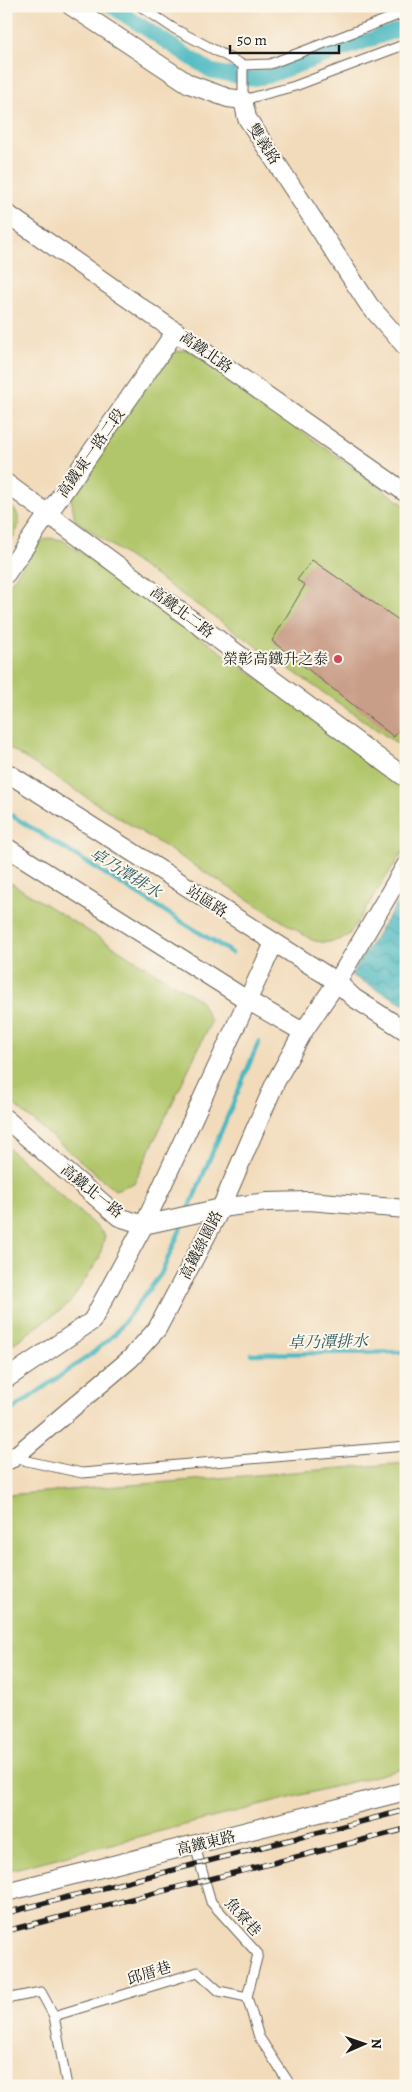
<svg xmlns="http://www.w3.org/2000/svg" width="412" height="2092" font-family="Alegreya,'Noto Serif TC',serif">
<style>
.grass{fill:#b1c66b;stroke:#667144}
.water{fill:url(#water-waves);stroke:#326a6e}
.lines{fill:none;stroke-linecap:round;stroke-linejoin:round}
.stream{stroke:#48b7c0;stroke-width:4.5}
.canal{stroke:#48b7c0;stroke-width:15}
.building{fill:#c99e88}
.service-casing{stroke:#675f54;stroke-width:11}
.minor-casing{stroke:#675f54;stroke-width:20}
.service{stroke:#fff;stroke-width:9}
.minor{stroke:#fff;stroke-width:18}
.rail-casing{stroke:#1c1c1c;stroke-width:5.5}
.rail{stroke:#fbf7ec;stroke-width:4;stroke-dasharray:11;stroke-linecap:butt}
.poi-dot{fill:#d1495b;stroke:#fbf7ec;stroke-width:2}
.labels{text-anchor:middle;stroke-width:4;stroke-linejoin:round;paint-order:stroke}
.street-label{font-size:15px;fill:#1c1c1c;stroke:#fbf7ec}
.poi-label{font-size:15px;fill:#1c1c1c;stroke:#fbf7ec;text-anchor:end}
.water-label{font-size:16px;font-style:italic;fill:#2e5a5e;stroke:#fbf7ec}
</style>
<defs>
<pattern id="water-waves" width="16" height="10" patternUnits="userSpaceOnUse" patternTransform="scale(1.25)"><rect width="16" height="10" fill="#48b7c0"/><path d="M0 5q4-4 8 0t8 0" fill="none" stroke="#3b949b"/></pattern>
</defs>
<rect width="100%" height="100%" fill="#fbf7ec"/>
<filter id="ink" filterUnits="userSpaceOnUse"><feTurbulence type="fractalNoise" baseFrequency=".02" numOctaves="2"/><feDisplacementMap in="SourceGraphic" scale="10" xChannelSelector="R" yChannelSelector="G"/><feConvolveMatrix kernelMatrix="1 2 1 2 8 2 1 2 1" color-interpolation-filters="sRGB"/></filter>
<filter id="wash" filterUnits="userSpaceOnUse"><feTurbulence type="fractalNoise" baseFrequency=".0096" numOctaves="4" result="noise"/><feDisplacementMap in="SourceGraphic" scale="20" xChannelSelector="R" yChannelSelector="G"/><feGaussianBlur stdDeviation="1.12" result="paint"/><feColorMatrix in="noise" values="0 0 0 0 0 0 0 0 0 0 0 0 0 0 0 0 0 1.4 0 .05"/><feComposite in="paint" operator="in"/></filter>
<g filter="url(#wash)">
<rect width="100%" height="100%" fill="#f2dbbb"/>
<g class="grass">
<path d="M188,349L406,506V750L75,520L70,492L167,354Z"/>
<path d="M6,502C27,518 19,529 6,547Z"/>
<path d="M49,538L63,540L406,783V847L348,936C335,942 325,944 312,940L6,746V589L39,543Z"/>
<path d="M6,880L200,1000L211,1022L134,1183L115,1190L6,1098Z"/>
<path d="M6,1146L105,1235L99,1259L69,1304L6,1349Z"/>
<path d="M406,1463V1768L6,1871V1495Z"/>
</g>
<path class="water" d="M406,890V1005L351,975Z"/>
<g class="lines">
<g class="stream">
<path d="M6,812L232,953"/>
<path d="M188,1211L259,1041"/>
<path d="M251,1354L406,1352"/>
<path d="M6,1414L90,1355L115,1334L161,1274L184,1221"/>
</g>
<path class="canal" d="M111,6L211,71L251,79L268,76L406,27"/>
</g>
<g id="blocks">
<path class="building" d="M312,560L406,625V719L394,737L272,641L305,585L297,580Z"/>
</g>
</g>
<g filter="url(#ink)">
<use href="#blocks" fill-opacity="0" stroke="#675f54" stroke-width="1"/>
<g class="lines">
<g class="service-casing">
<g id="service">
<path d="M140,6L173,28L243,65L270,64L406,12"/>
<path d="M243,65V100L295,86L406,44"/>
<path d="M13,1458L82,1473L406,1446"/>
<path d="M195,1846L211,1902L258,1954L247,1997L259,2037L291,2086"/>
<path d="M6,1999L41,1992L54,2016L198,1972L219,1991L247,1997"/>
<path d="M54,2016L67,2086"/>
</g>
</g>
<g class="minor-casing">
<g id="minor">
<path d="M71,6L189,84L228,98L243,100L247,118L369,305L406,347"/>
<path d="M6,213L406,493"/>
<path d="M6,483L406,778"/>
<path d="M6,574L176,331"/>
<path d="M6,772L337,982L354,998L406,1031"/>
<path d="M6,847L247,1000L303,1032"/>
<path d="M6,1119L119,1217L144,1225L221,1208L267,1202L309,1201L406,1209"/>
<path d="M6,1379L92,1321L144,1225L274,943"/>
<path d="M6,1461L13,1458L130,1359L157,1329L221,1208L275,1083L303,1032L337,982L406,865"/>
<path d="M6,1892L406,1791"/>
</g>
</g>
<use href="#service" class="service"/>
<use href="#minor" class="minor"/>
<g class="rail-casing">
<g id="rail">
<path d="M6,1913L406,1810"/>
<path d="M6,1931L406,1829"/>
</g>
</g>
<use href="#rail" class="rail"/>
</g>
</g>
<circle class="poi-dot" cx="338" cy="659" r="5"/>
<g class="labels">
<g class="street-label">
<text transform="translate(264 144) rotate(57)" y="5">雙義路</text>
<text transform="translate(206 352) rotate(35)" y="5">高鐵北路</text>
<text transform="translate(91 453) rotate(-55)" y="5">高鐵東一路二段</text>
<text transform="translate(182 612) rotate(37)" y="5">高鐵北二路</text>
<text transform="translate(207 901) rotate(33)" y="5">站區路</text>
<text transform="translate(92 1191) rotate(39)" y="5">高鐵北一路</text>
<text transform="translate(201 1245) rotate(-63)" y="5">高鐵綠園路</text>
<text transform="translate(206 1843) rotate(-14)" y="5">高鐵東路</text>
<text transform="translate(243 1917) rotate(48)" y="5">魚寮巷</text>
<text transform="translate(149 1973) rotate(-17)" y="5">邱厝巷</text>
</g>
<g class="poi-label">
<text x="328" y="664">榮彰高鐵升之泰</text>
</g>
<g class="water-label">
<text transform="translate(126 872) rotate(32)" y="6">卓乃潭排水</text>
<text transform="translate(328 1341) rotate(-1)" y="6">卓乃潭排水</text>
</g>
</g>
<rect width="412" height="2092" fill="none" stroke="#fbf7ec" stroke-width="25"/>
<g transform="translate(364 2044) rotate(88)" stroke="#fbf7ec" stroke-width="4" paint-order="stroke">
<path d="M0-4L9 19L0 12L-9 19Z" fill="#1c1c1c"/>
<text y="-8" font-size="14" font-weight="bold" text-anchor="middle" fill="#1c1c1c">N</text>
</g>
<path d="M230 45v8h109v-8" fill="none" stroke="#1c1c1c" stroke-width="2.5"/>
<text x="237" y="45" font-size="15" fill="#1c1c1c" stroke="#fbf7ec" stroke-width="4" paint-order="stroke">50 m</text>
</svg>
